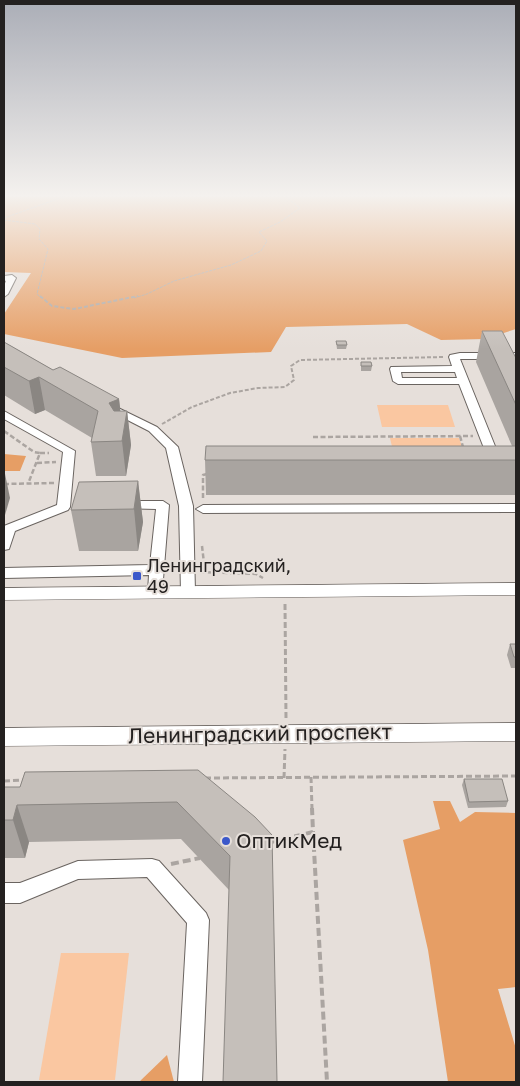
<svg xmlns="http://www.w3.org/2000/svg" width="520" height="1086" font-family="'Golos Text',sans-serif">
<style>
.green{fill:#fac7a1}
.forest{fill:#e69e65}
.lines{fill:none;stroke-linecap:round;stroke-linejoin:round}
.minor-casing{stroke:#6a6460;stroke-width:2}
.major-casing{stroke:#6a6460;stroke-width:1}
.path-far4{stroke:#aba5a1;stroke-width:1;stroke-dasharray:3 1;stroke-linecap:butt}
.path-far3{stroke:#aba5a1;stroke-width:2;stroke-dasharray:4 2;stroke-linecap:butt}
.path-far2{stroke:#aba5a1;stroke-width:2.5;stroke-dasharray:5 2.5;stroke-linecap:butt}
.path-far1{stroke:#aba5a1;stroke-width:3;stroke-dasharray:6 3;stroke-linecap:butt}
.path{stroke:#aba5a1;stroke-width:4;stroke-dasharray:8 4;stroke-linecap:butt}
.minor{fill:#fff;fill-rule:evenodd}
.major{fill:#fff;fill-rule:evenodd}
.wall{fill:#a9a4a0}
.shaded-wall{fill:#8a8682}
.building{fill:#c5bfba;stroke:#8a8682}
.poi-dot{fill:#3b58ca;stroke:#e6dfda;stroke-width:2}
.labels{text-anchor:middle;stroke-width:4;stroke-linejoin:round;paint-order:stroke}
.poi-label{font-size:18px;fill:#242120;stroke:#e6dfda;text-anchor:start}
.near-street-label{font-size:21px;fill:#242120;stroke:#e6dfda}
.near-poi-label{font-size:21px;fill:#242120;stroke:#e6dfda;text-anchor:start}
</style>
<rect width="100%" height="100%" fill="#e6dfda"/>
<g class="green">
<path d="M377,405H448L455,427H382Z"/>
<path d="M390,438H459L468,463L396,464Z"/>
<path d="M61,953H129L115,1080H39Z"/>
</g>
<g class="forest">
<path d="M4,197H516V329L485,339L441,340L407,324L286,327L271,352L122,358L4,334V314L31,273L4,272Z"/>
<path d="M4,454L26,456L20,471H4Z"/>
<path d="M433,801H450L460,822L475,812L516,813V987L498,989L516,1049V1082H448L428,950L403,840L440,829Z"/>
<path d="M167,1055L174,1082H139Z"/>
</g>
<g class="lines">
<g class="minor-casing">
<g id="minor">
<path d="M12,275L16,278L8,294L4,297V286L6,281L4,280V276Z"/>
<path d="M460,353H516V359H460L501,461L499,464L495,465L489,461L459,384H398L393,381L390,369L391,367L452,366L449,357L450,355ZM401,372H455L457,378H402Z"/>
<path d="M112,405L157,427L178,447L193,506L195,592L193,596H183L181,592L179,506L166,448L149,431L108,410L106,408Z"/>
<path d="M4,411L75,451L70,507L68,510L15,531L9,549L4,550V526L57,505L63,452L4,419Z"/>
<path d="M122,501H163L169,505L162,592L160,596H150L148,592L149,575L4,578V568L150,565L156,509L117,508L116,505L117,502Z"/>
<path d="M516,504V512L203,513L196,509L203,505Z"/>
<path d="M152,859L159,861L206,913L209,920L202,1082H178L187,923L147,877L78,879L20,903H4V883H20L78,861Z"/>
</g>
</g>
<g class="major-casing">
<g id="major">
<path d="M516,583V595L4,600V588Z"/>
<path d="M516,723V741L4,746V728Z"/>
</g>
</g>
<g class="path-far4">
<path d="M4,218L63,197"/>
<path d="M4,220L35,224L40,229L39,239L48,249L37,294L41,298"/>
<path d="M134,298L147,294L174,281L231,265L261,251L267,241L259,232L280,222L300,208L286,197"/>
</g>
<g class="path-far3">
<path d="M40,296L52,306L74,309L138,296"/>
<path d="M162,424L192,407L230,393L258,388L285,387L294,380L291,366L300,360L443,357"/>
</g>
<g class="path-far2">
<path d="M4,431L34,452L40,453L28,484"/>
<path d="M460,436L463,447"/>
<path d="M313,437L473,436"/>
<path d="M40,453H49"/>
<path d="M37,463L56,462"/>
<path d="M4,484L54,483"/>
<path d="M203,498V475L207,474"/>
<path d="M202,546L205,572"/>
<path d="M200,572L256,574L263,578"/>
</g>
<g class="path-far1">
<path d="M285,604L286,719"/>
<path d="M311,777L312,809"/>
<path d="M205,778L516,776"/>
<path d="M284,778L285,749"/>
<path d="M4,781L25,780"/>
</g>
<g class="path">
<path d="M313,832L327,1082"/>
<path d="M271,842L313,832L312,808"/>
<path d="M171,864L200,858"/>
</g>
<use href="#minor" class="minor"/>
<use href="#major" class="major"/>
</g>
<g class="wall">
<path d="M482,331L516,358V495H206L205,460L512,446L476,362Z"/>
<path d="M336,341L347,345L346,349H337Z"/>
<path d="M4,342L53,370L119,399L120,411H127L131,445L126,476H96L91,442L92,438L45,410L35,414L4,395Z"/>
<path d="M361,362L372,366L371,371H361Z"/>
<path d="M138,481L143,522L138,551H79L71,510Z"/>
<path d="M510,644H516V668H511L507,655Z"/>
<path d="M25,772L255,817L229,890L181,839L29,842L25,858H4V787H20Z"/>
<path d="M464,779L508,801L506,807L468,808L462,785Z"/>
</g>
<g class="shaded-wall">
<path d="M39,377L45,410L35,414L29,381Z"/>
<path d="M119,399L123,432L109,403Z"/>
<path d="M127,411L131,445L126,476L122,441Z"/>
<path d="M4,469L10,498L5,515L4,510Z"/>
<path d="M138,481L143,522L138,551L134,509Z"/>
<path d="M17,805L29,842L25,858L13,820Z"/>
</g>
<g class="building">
<path d="M482,331H502L516,358V405Z"/>
<path d="M336,341H346L347,345H337Z"/>
<path d="M4,342L53,370L60,367L119,399L109,403L114,411H127L122,441L91,442L98,411L39,377L29,381L4,367Z"/>
<path d="M361,362H371L372,366H361Z"/>
<path d="M206,446H516V460H205Z"/>
<path d="M138,481L134,509L71,510L79,482Z"/>
<path d="M510,644H516V657H514Z"/>
<path d="M198,770L255,817L272,835L277,1082H223L230,856L177,802L17,805L13,820H4V787H20L25,772Z"/>
<path d="M464,779H502L508,801L469,802Z"/>
</g>
<linearGradient id="sky" x2="0" y2="1"><stop stop-color="#abaeb7"/><stop offset="0.56" stop-color="#f4f1ee"/><stop offset="1" stop-color="#f4f1ee" stop-opacity="0"/></linearGradient>
<rect width="520" height="349" fill="url(#sky)"/>
<g class="poi-dot">
<rect x="132" y="571" width="10" height="10" rx="2.5"/>
<circle cx="226" cy="841" r="5"/>
</g>
<g class="labels">
<g class="poi-label">
<text x="147" y="572">Ленинградский,<tspan x="147" dy="21">49</tspan></text>
</g>
<g class="near-street-label">
<text transform="translate(260 734) rotate(-1)" y="7">Ленинградский проспект</text>
</g>
<g class="near-poi-label">
<text x="236" y="848">ОптикМед</text>
</g>
</g>
<rect width="520" height="1086" fill="none" stroke="#242120" stroke-width="10"/>
</svg>
